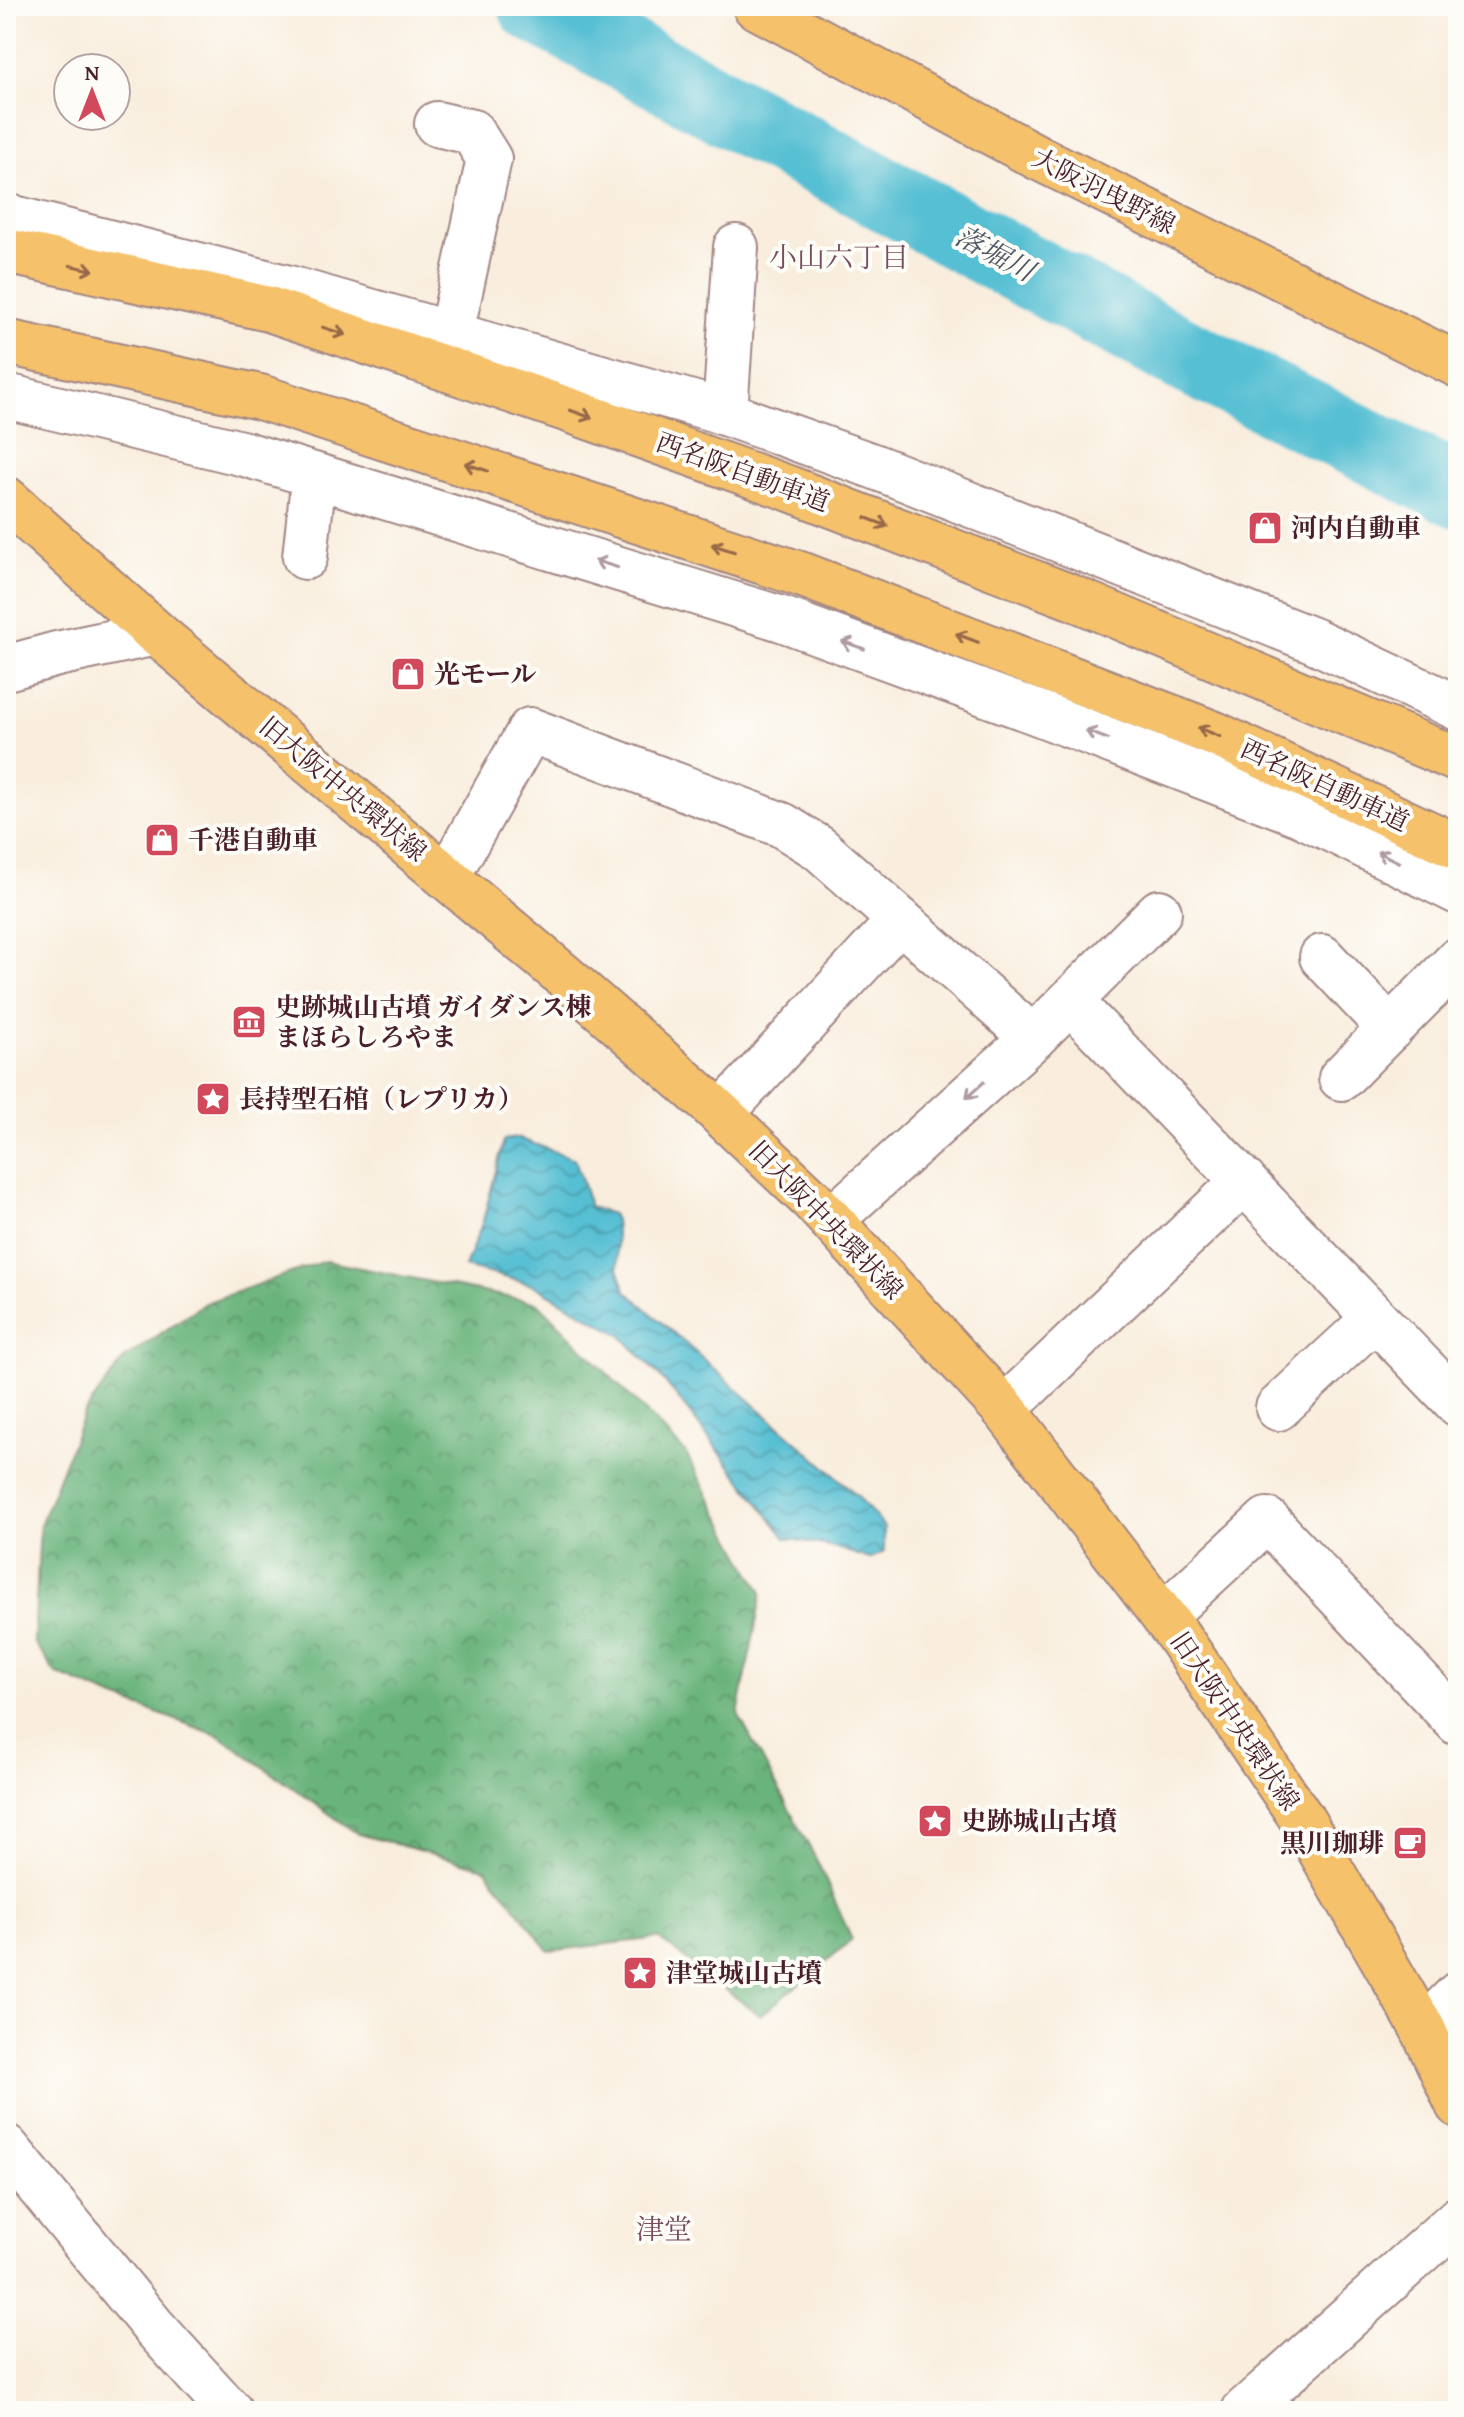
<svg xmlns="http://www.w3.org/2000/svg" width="1464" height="2417" font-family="'Gentium Book Plus','Noto Serif JP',serif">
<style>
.forest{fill:url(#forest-crowns);stroke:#5a6a54;stroke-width:2}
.water{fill:url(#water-waves);stroke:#506f7f;stroke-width:2}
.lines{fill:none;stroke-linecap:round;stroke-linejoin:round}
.river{stroke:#57bfd3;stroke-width:74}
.minor-casing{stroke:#a28684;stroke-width:48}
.major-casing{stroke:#a28684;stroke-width:48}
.highway-casing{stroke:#a28684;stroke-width:48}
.minor{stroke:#fff;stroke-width:44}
.major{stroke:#f5c16b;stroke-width:44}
.highway{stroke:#f5c16b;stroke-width:44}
.oneway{stroke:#976848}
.oneway2{stroke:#ae9aa0}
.labels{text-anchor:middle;stroke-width:8;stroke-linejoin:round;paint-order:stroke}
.street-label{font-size:26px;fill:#4a1f2b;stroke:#fdfcf7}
.poi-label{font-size:26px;font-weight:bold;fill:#4a1f2b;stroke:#fdfcf7;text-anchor:start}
.water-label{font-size:28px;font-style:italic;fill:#4f5766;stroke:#fdfcf7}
.neighbourhood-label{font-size:28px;fill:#784d5f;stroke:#fdfcf7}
</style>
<defs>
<pattern id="forest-crowns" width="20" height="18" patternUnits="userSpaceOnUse" patternTransform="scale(2)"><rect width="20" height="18" fill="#69b47c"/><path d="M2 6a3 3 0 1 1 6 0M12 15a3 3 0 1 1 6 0" fill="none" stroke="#589266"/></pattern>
<pattern id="water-waves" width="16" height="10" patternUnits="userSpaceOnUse" patternTransform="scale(2)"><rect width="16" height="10" fill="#57bfd3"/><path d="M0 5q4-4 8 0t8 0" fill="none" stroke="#4a9bab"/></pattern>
</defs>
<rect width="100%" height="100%" fill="#fdfcf7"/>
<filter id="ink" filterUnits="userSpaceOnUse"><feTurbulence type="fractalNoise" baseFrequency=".0125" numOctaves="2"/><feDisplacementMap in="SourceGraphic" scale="16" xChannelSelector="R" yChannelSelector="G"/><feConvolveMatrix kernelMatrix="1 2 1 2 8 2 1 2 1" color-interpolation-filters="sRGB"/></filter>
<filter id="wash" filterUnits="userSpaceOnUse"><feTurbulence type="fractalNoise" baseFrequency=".006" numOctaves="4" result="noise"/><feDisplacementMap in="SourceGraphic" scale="32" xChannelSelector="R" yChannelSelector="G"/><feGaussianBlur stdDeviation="1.8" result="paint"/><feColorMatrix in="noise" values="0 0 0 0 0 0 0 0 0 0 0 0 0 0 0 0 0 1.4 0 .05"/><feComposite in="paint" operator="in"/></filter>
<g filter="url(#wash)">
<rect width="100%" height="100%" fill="#f9eede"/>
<path class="forest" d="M325,1261L538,1303L685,1452L762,1593L738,1714L818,1863L852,1940L760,2016L658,1938L549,1951L485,1868L358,1834L220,1736L110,1696L55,1673L34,1642L40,1525L84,1413L124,1359L205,1303Z"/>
<path class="water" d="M518,1138L575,1159L590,1207L612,1214L615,1220L618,1268L626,1291L857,1495L884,1527V1552L870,1559L830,1546L786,1538L667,1384L621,1335L531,1284L465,1267L483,1221L504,1140Z"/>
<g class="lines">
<path class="river" d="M535,6L1182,354L1458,491"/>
</g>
</g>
<g filter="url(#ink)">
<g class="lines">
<g class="minor-casing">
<g id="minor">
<path d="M437,124L472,132L489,159L451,333"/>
<path d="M6,216L289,288L713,409L873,466L1315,641L1458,708"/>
<path d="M6,396L245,454L782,619L1041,714L1300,814L1458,892"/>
<path d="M725,413L736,247"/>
<path d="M305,557L314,475"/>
<path d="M6,668L57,654L156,633"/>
<path d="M447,877L530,730L782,825L819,848L1033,1038"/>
<path d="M1322,957L1390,1029"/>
<path d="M1070,1001L1458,1404"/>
<path d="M1341,1078L1458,960"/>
<path d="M721,1114L900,920"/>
<path d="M831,1220L1033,1038L1159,912"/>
<path d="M1278,1408L1375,1318"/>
<path d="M1004,1409L1244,1181"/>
<path d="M1163,1616L1267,1520L1458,1723"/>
<path d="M1423,2029L1458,1994"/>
<path d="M6,2147L152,2325L230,2411"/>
<path d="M1244,2411L1458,2219"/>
</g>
</g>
<g class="major-casing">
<g id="major">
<path d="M755,6L1039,158L1458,365"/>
<path d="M6,499L156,633L563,975L709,1103L812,1200L1004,1409L1176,1633L1302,1819L1423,2029L1458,2105"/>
</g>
</g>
<g class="highway-casing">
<g id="highway">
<path d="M6,251L269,309L566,409L788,488L1071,597L1458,760"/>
<path d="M6,342L260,397L803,575L1215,734L1458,847"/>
</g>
</g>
<use href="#minor" class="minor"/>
<use href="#major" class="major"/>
<use href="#highway" class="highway"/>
</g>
<defs><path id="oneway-shaft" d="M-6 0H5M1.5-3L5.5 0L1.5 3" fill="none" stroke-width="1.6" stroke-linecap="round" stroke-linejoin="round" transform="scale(2)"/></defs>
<g class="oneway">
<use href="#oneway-shaft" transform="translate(82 268) rotate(12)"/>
<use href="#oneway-shaft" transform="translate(334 331) rotate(18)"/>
<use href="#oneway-shaft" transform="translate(581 414) rotate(20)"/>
<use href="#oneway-shaft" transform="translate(476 467) rotate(-162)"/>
<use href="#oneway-shaft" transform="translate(877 522) rotate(21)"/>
<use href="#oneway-shaft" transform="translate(723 548) rotate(-162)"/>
<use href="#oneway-shaft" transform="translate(967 638) rotate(-159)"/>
<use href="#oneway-shaft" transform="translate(1209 732) rotate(-158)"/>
</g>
<g class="oneway2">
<use href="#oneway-shaft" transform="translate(606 564) rotate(-163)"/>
<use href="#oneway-shaft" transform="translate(853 645) rotate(-160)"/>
<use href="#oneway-shaft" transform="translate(1097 735) rotate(-159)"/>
<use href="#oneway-shaft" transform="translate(1388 857) rotate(-154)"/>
<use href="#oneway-shaft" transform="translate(975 1090) rotate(138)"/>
</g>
</g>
<defs>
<g id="shop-square" transform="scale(1.8)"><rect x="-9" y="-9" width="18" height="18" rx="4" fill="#d1495b" stroke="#fdfcf7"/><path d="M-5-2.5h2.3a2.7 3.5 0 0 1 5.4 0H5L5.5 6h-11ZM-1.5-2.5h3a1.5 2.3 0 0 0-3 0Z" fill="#fff"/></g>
<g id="museum-square" transform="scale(1.8)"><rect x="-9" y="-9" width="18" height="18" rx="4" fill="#d1495b" stroke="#fdfcf7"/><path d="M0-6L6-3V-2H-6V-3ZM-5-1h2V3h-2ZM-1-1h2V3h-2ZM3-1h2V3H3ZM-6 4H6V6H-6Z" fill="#fff"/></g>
<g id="sight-square" transform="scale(1.8)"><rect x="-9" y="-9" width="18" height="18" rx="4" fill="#d1495b" stroke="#fdfcf7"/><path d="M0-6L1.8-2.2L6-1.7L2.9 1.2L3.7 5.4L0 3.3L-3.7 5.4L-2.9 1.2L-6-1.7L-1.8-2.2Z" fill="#fff"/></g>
<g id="cafe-square" transform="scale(1.8)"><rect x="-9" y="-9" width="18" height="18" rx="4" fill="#d1495b" stroke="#fdfcf7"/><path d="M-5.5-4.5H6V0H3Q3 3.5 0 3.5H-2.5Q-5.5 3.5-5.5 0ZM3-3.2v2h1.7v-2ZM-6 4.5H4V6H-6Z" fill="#fff"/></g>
</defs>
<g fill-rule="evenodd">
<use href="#shop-square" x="1265" y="528"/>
<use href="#shop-square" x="408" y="674"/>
<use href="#shop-square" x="162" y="840"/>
<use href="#museum-square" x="249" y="1022"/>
<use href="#sight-square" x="213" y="1099"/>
<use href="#sight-square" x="935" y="1821"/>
<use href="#cafe-square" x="1410" y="1843"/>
<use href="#sight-square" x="640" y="1973"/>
</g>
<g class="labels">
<g class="street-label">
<text transform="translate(1104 191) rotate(27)" y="9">大阪羽曳野線</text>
<text transform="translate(743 472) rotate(20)" y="9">西名阪自動車道</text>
<text transform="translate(1325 785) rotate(25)" y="9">西名阪自動車道</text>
<text transform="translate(343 789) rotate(40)" y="9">旧大阪中央環状線</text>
<text transform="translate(826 1220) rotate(46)" y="9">旧大阪中央環状線</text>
<text transform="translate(1235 1721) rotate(56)" y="9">旧大阪中央環状線</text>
</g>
<g class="poi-label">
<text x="1291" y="537">河内自動車</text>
<text x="434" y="683">光モール</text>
<text x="188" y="849">千港自動車</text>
<text x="275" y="1016">史跡城山古墳 ガイダンス棟<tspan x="275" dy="30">まほらしろやま</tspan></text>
<text x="239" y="1108">長持型石棺（レプリカ）</text>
<text x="961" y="1830">史跡城山古墳</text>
<text x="1384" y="1852" text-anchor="end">黒川珈琲</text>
<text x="666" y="1982">津堂城山古墳</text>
</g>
<g class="water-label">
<text transform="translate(995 253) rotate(28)" y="10">落堀川</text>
</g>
<g class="neighbourhood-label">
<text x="839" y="267">小山六丁目</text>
<text x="664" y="2239">津堂</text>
</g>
</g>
<rect width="1464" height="2417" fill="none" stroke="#fdfcf7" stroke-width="32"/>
<g transform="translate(92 92)"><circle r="38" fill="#fdfcf7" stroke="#b5a4a5" stroke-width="2"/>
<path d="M0-6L14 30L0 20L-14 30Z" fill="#d1495b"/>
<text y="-12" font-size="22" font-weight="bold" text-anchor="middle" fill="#4a1f2b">N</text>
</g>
</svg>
